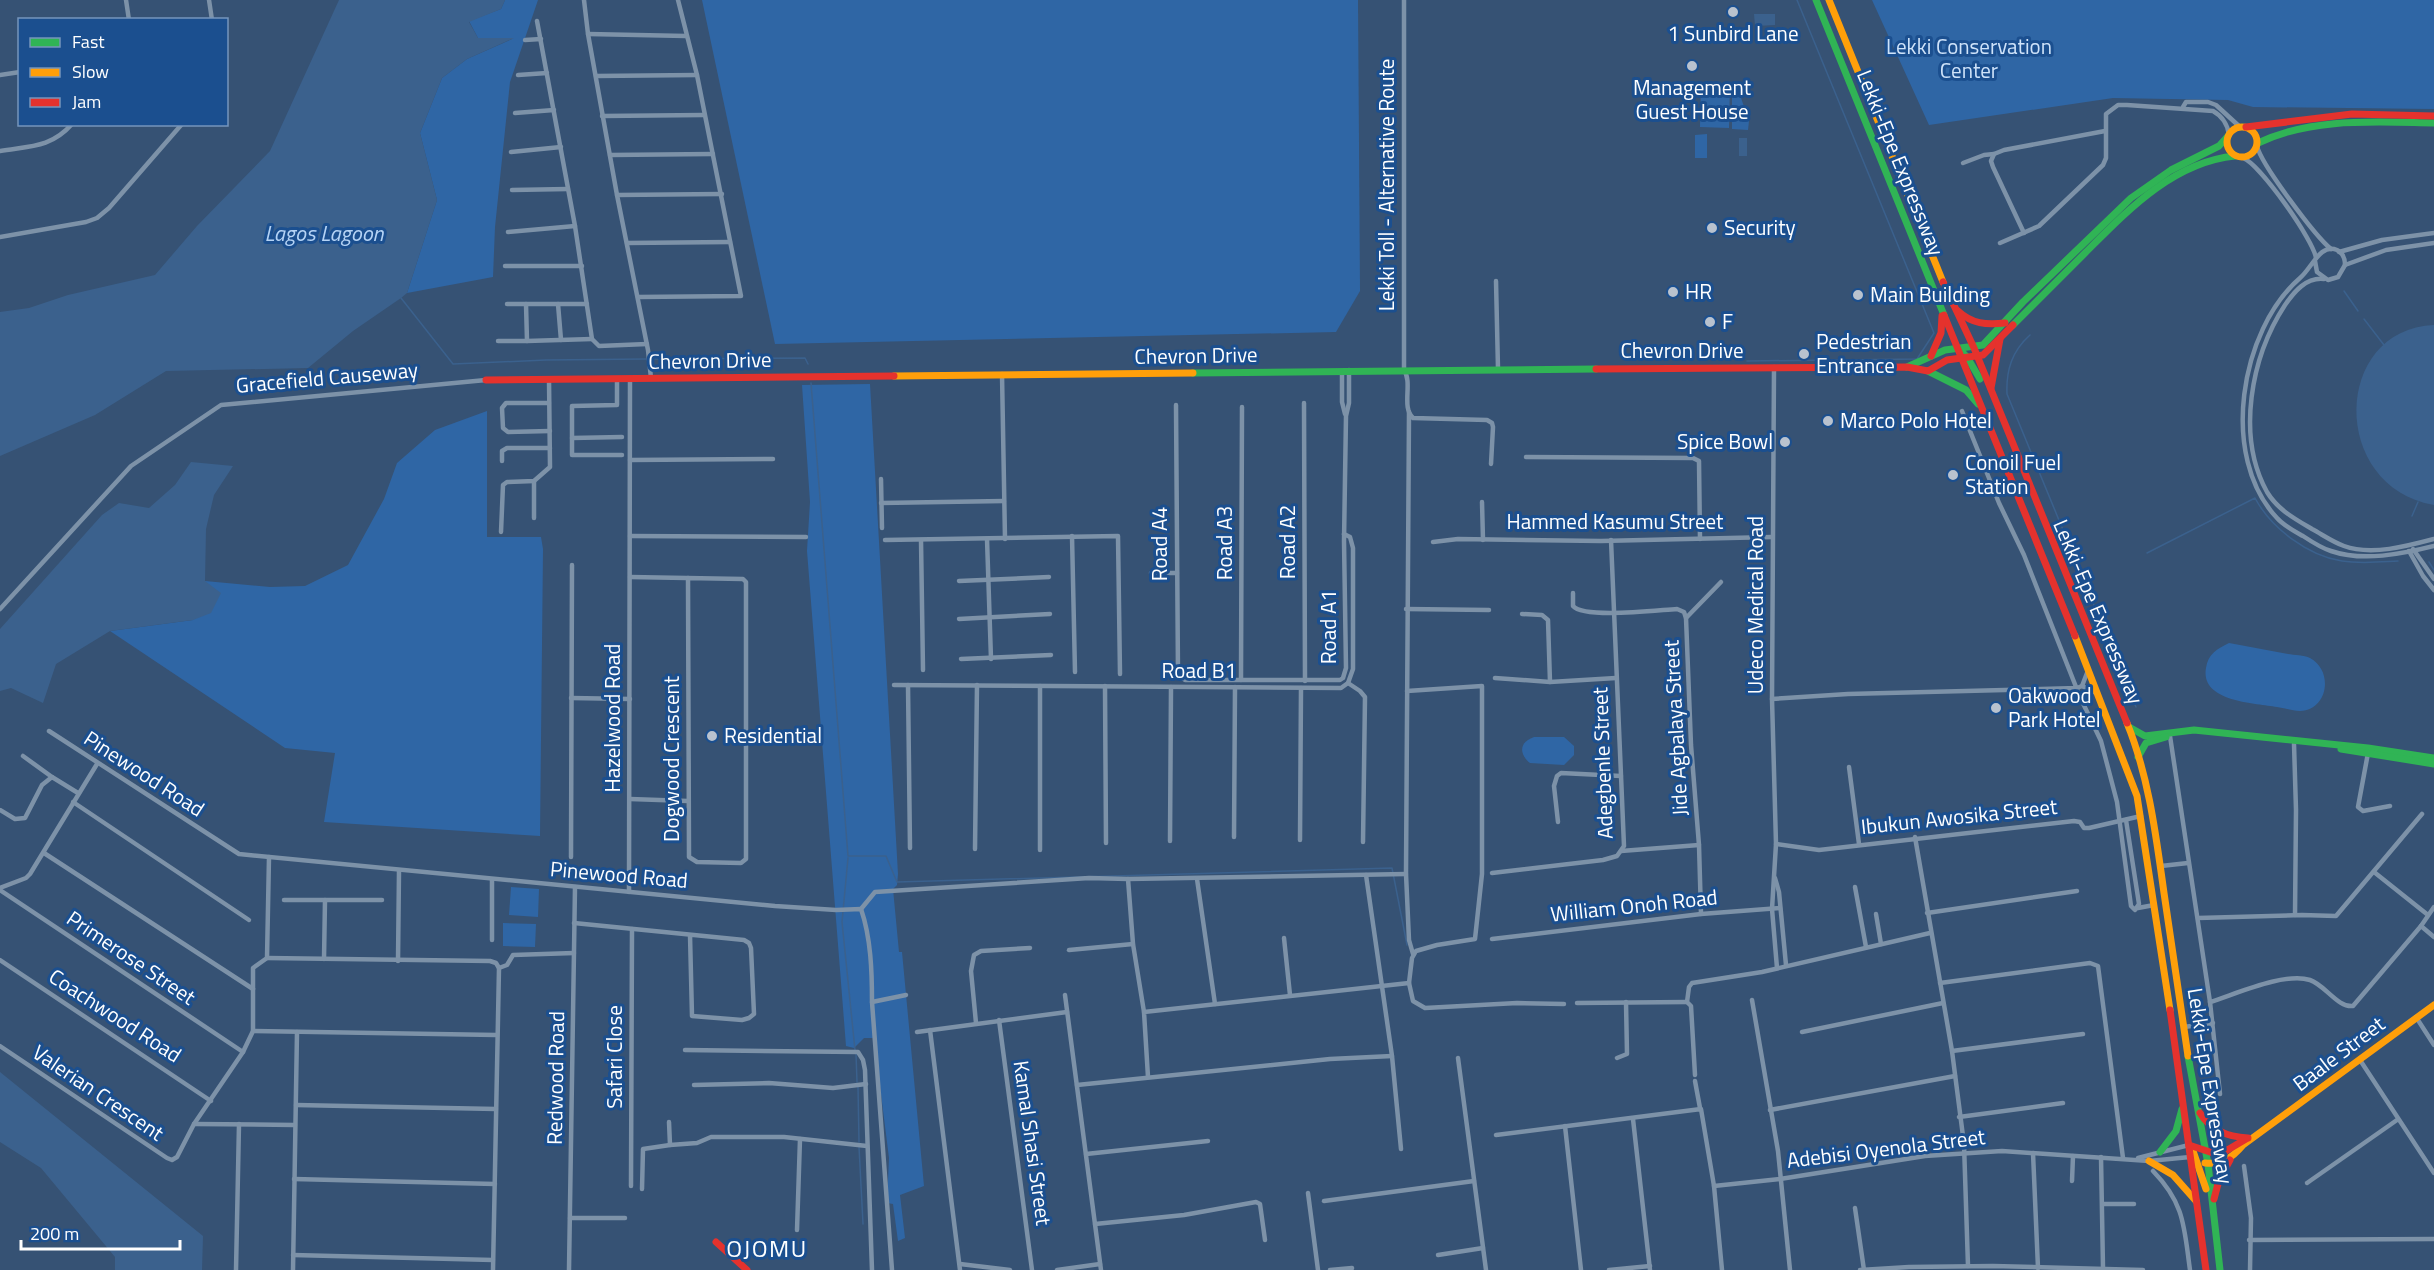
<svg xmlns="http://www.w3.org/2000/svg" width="2434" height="1270" font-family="'Titillium Web',sans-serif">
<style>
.green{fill:#2f66a5}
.water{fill:#3b618d}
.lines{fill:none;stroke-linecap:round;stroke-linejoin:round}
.stream{stroke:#3b618d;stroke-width:1.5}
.street{stroke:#7d92a8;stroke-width:4.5}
.fast{stroke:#30b455;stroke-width:7}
.slow{stroke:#ff9f0a;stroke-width:7}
.jam{stroke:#e5322d;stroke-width:7}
.poi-dot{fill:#b9c2ce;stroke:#1b4f8f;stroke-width:2}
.labels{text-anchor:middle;stroke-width:6;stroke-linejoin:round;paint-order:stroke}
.poi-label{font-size:21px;fill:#fff;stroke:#1b4f8f;text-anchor:start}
.park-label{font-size:21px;fill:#cfe3fa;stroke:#1b4f8f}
.street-label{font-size:21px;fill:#fff;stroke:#1b4f8f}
.water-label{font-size:22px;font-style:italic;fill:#b5d3f5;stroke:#1b4f8f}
.quarter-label{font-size:24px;letter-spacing:1.5px;fill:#fff;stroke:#1b4f8f}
</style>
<rect width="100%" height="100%" fill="#365274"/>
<g class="green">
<path d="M505,0H538L510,82L495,227L493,277L407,293L437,200L420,133L442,78L467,59L512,39L478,38L469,21L501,9Z"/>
<path d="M702,0H1358L1360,291L1336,332L775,344Z"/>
<path d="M1872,0H2434V109L2253,107L2228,100L2113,98L1929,125Z"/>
<path d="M1701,83L1730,84L1729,128L1700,127Z"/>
<path d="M1732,95H1740L1749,121L1748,130L1732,129Z"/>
<path d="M1707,134V158H1695V135Z"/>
<path d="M870,384L898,874L897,885L893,889L899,952H902L924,1186L900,1195L905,1238L898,1241L893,1204L887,1203L889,1158L874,1038H864L854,1048L846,1046L807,551L810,502L802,385Z"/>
<path d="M487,411V537H541L543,549L540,836L324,822L335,753L285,748L110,631L193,620L205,581L270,587L305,586L348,565L384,499L397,463L435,430Z"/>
<path d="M2229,643C2249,647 2268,650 2288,654C2294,655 2304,655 2310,658C2334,671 2328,710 2300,711C2293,711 2284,708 2277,707C2255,703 2200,702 2206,668C2208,654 2217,649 2229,643Z"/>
<path d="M1534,737H1564L1574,746V755L1564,765L1530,763C1518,753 1520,742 1534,737Z"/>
<path d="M511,887L539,889L538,917L509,915Z"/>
<path d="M503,923L536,924L535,947L503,946Z"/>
</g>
<g class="water">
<path d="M339,0H505L501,9L469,22L478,38H514L467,59L442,78L420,133L437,200L407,293L401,298L353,331L308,368L166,371L95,415L0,456V312L29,308L68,295L155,275L197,226L270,151Z"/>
<path d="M1754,14H1775V25L1755,26Z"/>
<rect x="1739" y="138" width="8" height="18"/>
<path d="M2434,325V505C2329,487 2332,329 2434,325Z"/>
<path d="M191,462L233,466L214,495L206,529L205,581L221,593L211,613L193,620L110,631L56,664L43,703L11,688L0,691V629L102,515L119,503L149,508L175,485Z"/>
<path d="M0,1072L203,1236L202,1270H115V1257L41,1168L0,1142Z"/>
</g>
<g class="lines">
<g class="stream">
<path d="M2344,291L2358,311"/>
<path d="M401,298L453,364L546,360L646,359"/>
<path d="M2364,319L2384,345"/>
<path d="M2030,335C2012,351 2006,370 2007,394L2136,707"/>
<path d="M651,359L805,358L808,364"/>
<path d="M1747,361L1917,359L1934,333L1797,0"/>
<path d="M811,383L848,856H886L897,882L1392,868L1407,945"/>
<path d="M2412,516L2418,502"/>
<path d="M2147,553L2255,498C2271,528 2308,556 2342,561C2361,564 2379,562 2398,561"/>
<path d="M2429,562L2434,570"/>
<path d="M848,858L842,922L855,1050"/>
<path d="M856,1054L857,1082"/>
<path d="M858,1087L859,1142"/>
<path d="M859,1147L863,1224"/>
</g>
<g class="street">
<path d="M126,0L129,20"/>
<path d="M209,0L212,20"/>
<path d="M584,0L588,34L617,195L648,350L651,378"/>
<path d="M1404,0V370C1413,383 1401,407 1413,418L1487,420L1492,423L1493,427L1491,464"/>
<path d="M537,21L575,226L592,339L599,346L647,344"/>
<path d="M588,34L686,36"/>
<path d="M525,40L541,39"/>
<path d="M0,75L20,72"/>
<path d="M518,75L547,73"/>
<path d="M596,76L697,75"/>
<path d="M2183,107L2186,102H2208L2216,105L2240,127"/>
<path d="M515,113L554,110"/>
<path d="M602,116L704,115"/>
<path d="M2257,146C2261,164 2315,236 2331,249"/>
<path d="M0,151C29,146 51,148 72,124"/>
<path d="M511,152L561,147"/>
<path d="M610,155L713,154"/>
<path d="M2243,158C2260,164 2314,241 2316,258"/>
<path d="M1963,163L1984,155L1994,154"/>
<path d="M512,190L568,189"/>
<path d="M617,195L722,194"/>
<path d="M508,232L575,226"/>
<path d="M2024,233L1993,167L1991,161L1994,154L2004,150L2105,131"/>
<path d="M0,237L86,222L97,218L109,208L182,124"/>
<path d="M627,243L730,242"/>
<path d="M2000,243L2039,226L2103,165L2106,158V114L2118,105H2127L2213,111C2222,116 2228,125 2229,135"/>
<path d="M2339,252L2382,240L2434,233"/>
<path d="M2315,261L2317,272L2328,280L2338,277L2345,265C2345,259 2343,253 2337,250C2320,243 2312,268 2300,278C2240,330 2219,457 2277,518C2284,526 2294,531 2303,536C2312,542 2321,548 2331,551C2363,562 2402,554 2434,546"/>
<path d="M2345,265L2386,250L2434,243"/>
<path d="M505,266H582"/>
<path d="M2324,279C2306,277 2294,292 2285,305C2251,357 2236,436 2267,492C2278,510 2295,519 2312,529C2323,535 2333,542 2344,546C2371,556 2408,546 2434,539"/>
<path d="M1496,281L1498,369"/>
<path d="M638,297L741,296L697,75L678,0"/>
<path d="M507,304H587"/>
<path d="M526,304L527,341L592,339"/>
<path d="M558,304L561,340"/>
<path d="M498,341H527"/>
<path d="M1774,367L1772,699L1776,844L1772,909L1777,968"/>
<path d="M1342,371V402L1345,414"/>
<path d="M1002,374L1005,539"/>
<path d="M617,379V405L572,406V455H622"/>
<path d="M549,403H506L502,408L503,428L508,432L550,431"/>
<path d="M1304,403L1305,681"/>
<path d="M1176,405L1178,675L1185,680H1340L1343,678L1346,668L1344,541L1346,416L1349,403V370"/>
<path d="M1962,411L1999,503L2024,555L2080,697L2101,741L2117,802L2131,906L2135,910L2139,904L2126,820"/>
<path d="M1409,412L1406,874L1409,940L1413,954"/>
<path d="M572,438L622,437"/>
<path d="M1526,457L1693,458L1699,461L1700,539"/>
<path d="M630,460L773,459"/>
<path d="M502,461V451L507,448H550"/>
<path d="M881,479L882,528"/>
<path d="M1482,502L1483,540"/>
<path d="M881,503L1004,501"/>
<path d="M534,518V481"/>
<path d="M501,532L503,485L507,482L534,481L550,467L549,379"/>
<path d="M630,536L806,537"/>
<path d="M1072,536L1075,672"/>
<path d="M987,539L991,659"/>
<path d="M885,540L1118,536L1120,674"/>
<path d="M921,540L923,670"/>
<path d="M1433,542L1458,539L1601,541L1772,537"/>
<path d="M2413,549L2434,579"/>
<path d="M2409,551L2423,576L2434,590"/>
<path d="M1151,573H1177"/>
<path d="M630,577L743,579L746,582V859L741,863L697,862L689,857L688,578"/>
<path d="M959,581L1049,577"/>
<path d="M1573,593V606C1584,619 1658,610 1677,609L1684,612L1686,618L1691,745L1699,845L1701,914"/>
<path d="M0,609L131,466L221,405L486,380"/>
<path d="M1406,609L1489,610"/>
<path d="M1522,614L1542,615L1548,620L1550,682"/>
<path d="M1686,618L1721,582"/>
<path d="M959,619L1050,614"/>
<path d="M961,659L1051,655"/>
<path d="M1495,678L1550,682L1616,678"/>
<path d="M1241,680L1242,407"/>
<path d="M1348,683L1360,691L1365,697L1363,842"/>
<path d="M894,685L1341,688L1348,683L1353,669V548L1350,537L1344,534"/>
<path d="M908,685L910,848"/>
<path d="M1105,686L1106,843"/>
<path d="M2082,686L2096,693"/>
<path d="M571,698L630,699"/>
<path d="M1772,699L1848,694L2077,688L2082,686L2087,673"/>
<path d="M49,731L239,854L775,906L836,910L861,909C871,938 872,972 872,1002L892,1270"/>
<path d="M2170,736L2210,1002L2220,1094"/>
<path d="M2294,744L2296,810L2295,915"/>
<path d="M2368,753L2358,807L2363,811L2390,806"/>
<path d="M23,756L52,777"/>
<path d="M1849,767L1859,844"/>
<path d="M630,799L688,801"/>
<path d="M73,802L249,920"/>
<path d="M0,810L15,819L25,818L42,785L52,777L78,793"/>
<path d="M1558,822L1554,786L1557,776L1561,773L1621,776"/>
<path d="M1234,837L1235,687"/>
<path d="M1915,837L1952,1051L1964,1144L1968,1266"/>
<path d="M1300,840L1301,688"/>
<path d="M1170,841L1171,687"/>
<path d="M1776,844L1819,850L2074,821L2080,822L2084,828H2089L2141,816"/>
<path d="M975,849L977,685"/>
<path d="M1040,850V686"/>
<path d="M1621,851L1699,845"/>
<path d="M44,853L253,989"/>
<path d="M571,857L572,565"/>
<path d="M2161,866L2188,863"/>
<path d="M2374,872L2428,915"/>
<path d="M1492,873L1603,860L1617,856L1624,846L1611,540"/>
<path d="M1366,875L1392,1056L1401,1149"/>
<path d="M1775,878L1779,892L1786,965"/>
<path d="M1128,879L1406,874"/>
<path d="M1197,879L1215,1004"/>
<path d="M1855,887L1866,947"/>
<path d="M0,888L26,878L30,874L97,764"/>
<path d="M0,890L243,1052"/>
<path d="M629,892L630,378"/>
<path d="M284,900H382"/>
<path d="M2138,908L2154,905"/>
<path d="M861,909L875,892L1089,878L1128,879L1133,944L1144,1012"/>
<path d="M1927,913L2077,891"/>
<path d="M1876,914L1881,944"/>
<path d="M2198,918L2302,915L2336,916L2422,814"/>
<path d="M574,923L744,940L749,943L751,948L754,1014L749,1018L742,1020L692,1016L690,935"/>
<path d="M2421,926L2434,937"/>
<path d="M1284,938L1290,995"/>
<path d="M1492,939L1701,914L1780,908"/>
<path d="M492,940V880"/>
<path d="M1069,950L1133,944"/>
<path d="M267,958L490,961L496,963L499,968L493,1270"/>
<path d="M324,959L325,900"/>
<path d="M0,960L211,1101"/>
<path d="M398,961L399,871"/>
<path d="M499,968L507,965L513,955L574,953"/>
<path d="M1409,983L1413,1001L1425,1008L1517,1003L1564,1004"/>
<path d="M1940,983L2090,963L2098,966L2123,1158"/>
<path d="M1065,995L1101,1270"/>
<path d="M1752,1000L1778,1151L1790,1270"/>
<path d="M872,1002L906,995"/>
<path d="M2210,1002C2236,994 2284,972 2310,980C2325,985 2338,1008 2353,1006L2421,926L2434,907"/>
<path d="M1577,1003L1687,1002"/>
<path d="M2416,1017L2434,1045"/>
<path d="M999,1020L1032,1270"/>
<path d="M976,1023L971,971L974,955L981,951L1030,948"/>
<path d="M2184,1027L2213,1023"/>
<path d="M930,1030L960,1270"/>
<path d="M253,1031L496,1035"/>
<path d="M917,1032L1067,1012"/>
<path d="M1802,1032L1943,1003"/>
<path d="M0,1046L167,1158L172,1160L177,1157L194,1124L243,1052L253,1031V968L267,958L269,857"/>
<path d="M685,1050L858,1052L863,1060L865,1070L872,1270"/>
<path d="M1952,1051L2083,1034"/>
<path d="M1458,1058L1486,1270"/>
<path d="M1617,1058L1627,1054L1626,1002"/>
<path d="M2360,1060L2434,1173"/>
<path d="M1695,1075L1691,1006L1687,1002L1689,987L1692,983L1762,972L1930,933"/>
<path d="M1148,1077L1144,1012L1409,983L1412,958L1416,951L1437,945L1475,939L1482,874V686L1407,691"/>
<path d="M1695,1081L1700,1108"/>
<path d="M694,1085L769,1083L833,1088L866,1084"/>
<path d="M1077,1085L1330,1059L1392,1056"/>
<path d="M296,1105L496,1109"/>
<path d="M1770,1110L1955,1076"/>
<path d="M1959,1117L2063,1103"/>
<path d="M1633,1119L1650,1270"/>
<path d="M669,1122L670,1145L697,1143L711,1137H784L867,1146"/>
<path d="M194,1124L295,1125"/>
<path d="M1565,1126L1581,1270"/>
<path d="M1496,1135L1701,1109L1714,1186L1722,1270"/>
<path d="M2033,1153L2038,1268"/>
<path d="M1086,1154L1208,1141"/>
<path d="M2101,1157L2103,1268"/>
<path d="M2138,1158L2189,1145"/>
<path d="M2244,1166L2251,1218L2250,1270"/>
<path d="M2153,1171C2185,1204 2184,1227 2190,1270"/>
<path d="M294,1179L495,1184"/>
<path d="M2072,1181L2073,1156"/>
<path d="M2307,1183L2397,1120"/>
<path d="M631,1186L632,929"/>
<path d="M1714,1186L1780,1179L1925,1156L2002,1151L2149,1161L2190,1157"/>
<path d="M642,1189L643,1149L670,1145"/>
<path d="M1308,1193L1318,1270"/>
<path d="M1324,1201L1474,1181"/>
<path d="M2103,1204H2134"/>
<path d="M1855,1208L1864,1270"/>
<path d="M570,1218H625"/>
<path d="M1095,1224L1184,1215L1256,1202L1260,1204L1265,1240"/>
<path d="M797,1230L800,1139"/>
<path d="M2249,1240L2434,1239"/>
<path d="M293,1255L493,1260"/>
<path d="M1438,1255L1483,1248"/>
<path d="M960,1264L1010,1270"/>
<path d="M236,1270L239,1124"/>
<path d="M293,1270L297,1032"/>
<path d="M569,1270L575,887"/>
<path d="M1057,1270L1100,1264"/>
<path d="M1330,1270L1352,1268"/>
<path d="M1609,1270L1650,1266"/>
<path d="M1860,1270L1909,1267L1993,1266L2143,1270"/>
</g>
<g class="fast">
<path d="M1816,0L1944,315"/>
<path d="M2258,143C2312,117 2375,122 2434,123"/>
<path d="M2013,325C2037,301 2061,277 2085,253C2127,211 2173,162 2235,156"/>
<path d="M1959,349L1967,357L1980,379"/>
<path d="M1907,367L1945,350L1983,345L2023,302L2131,198L2171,170L2219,146L2228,136"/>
<path d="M1928,371L1966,390L1978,404"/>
<path d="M1193,373L1596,369"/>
<path d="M2129,727L2145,736L2194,730L2368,748L2434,758"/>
<path d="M2341,749L2434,764"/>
<path d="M2138,757L2146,743L2166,737"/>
<path d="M2188,1056L2208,1164L2220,1270"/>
<path d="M2160,1152L2176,1131L2182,1109"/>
</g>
<g class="slow">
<path d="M1829,0L1943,282"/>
<circle cx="2242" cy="142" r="15"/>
<path d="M894,376L1193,373"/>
<path d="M2075,636L2137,796L2170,1010"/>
<path d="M2127,723C2149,777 2156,836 2164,893C2172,947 2180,1002 2188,1056"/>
<path d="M2193,1151L2206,1189"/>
<path d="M2149,1161L2173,1175L2196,1201"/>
<path d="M2205,1163C2222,1165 2232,1158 2243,1145L2434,1005"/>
</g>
<g class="jam">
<path d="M2246,127L2352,114L2434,116"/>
<path d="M1943,282L1974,348L2127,723"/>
<path d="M1958,311C1972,324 1986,325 2005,323"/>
<path d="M1944,315L2075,636"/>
<path d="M1931,356L1941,333L1942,316"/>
<path d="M1596,369L1907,367L1928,371L1947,360L1983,355L2013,325"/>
<path d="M486,380L894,376"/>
<path d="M1991,388L2000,339"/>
<path d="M2170,1010L2206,1270"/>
<path d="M2200,1113C2211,1131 2228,1137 2248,1138"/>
<path d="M2189,1145L2219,1155L2246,1139"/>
<path d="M2214,1199L2219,1180L2230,1160"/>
<path d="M716,1242L747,1270"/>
</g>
</g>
<g class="poi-dot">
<circle cx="1733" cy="12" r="6"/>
<circle cx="1692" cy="66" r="6"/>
<circle cx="1712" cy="228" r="6"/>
<circle cx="1673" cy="292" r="6"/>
<circle cx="1858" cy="295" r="6"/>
<circle cx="1710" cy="322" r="6"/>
<circle cx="1804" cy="354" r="6"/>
<circle cx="1828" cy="421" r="6"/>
<circle cx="1785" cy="442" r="6"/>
<circle cx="1953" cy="475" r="6"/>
<circle cx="1996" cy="708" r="6"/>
<circle cx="712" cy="736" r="6"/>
</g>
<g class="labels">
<g class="poi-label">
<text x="1733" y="41" text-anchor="middle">1 Sunbird Lane</text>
<text x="1692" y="95" text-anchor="middle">Management<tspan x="1692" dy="24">Guest House</tspan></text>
<text x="1724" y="235">Security</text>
<text x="1685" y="299">HR</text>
<text x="1870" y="302">Main Building</text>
<text x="1722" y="329">F</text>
<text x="1816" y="349">Pedestrian<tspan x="1816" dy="24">Entrance</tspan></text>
<text x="1840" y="428">Marco Polo Hotel</text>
<text x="1773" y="449" text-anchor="end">Spice Bowl</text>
<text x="1965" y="470">Conoil Fuel<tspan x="1965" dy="24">Station</tspan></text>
<text x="2008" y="703">Oakwood<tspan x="2008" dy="24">Park Hotel</tspan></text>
<text x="724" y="743">Residential</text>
</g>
<g class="park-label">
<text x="1969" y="54">Lekki Conservation<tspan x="1969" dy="24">Center</tspan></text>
</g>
<g class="street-label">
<text transform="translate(1900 163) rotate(68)" y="7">Lekki-Epe Expressway</text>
<text transform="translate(1387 185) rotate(-90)" y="7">Lekki Toll - Alternative Route</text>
<text x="1682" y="358">Chevron Drive</text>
<text transform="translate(1196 356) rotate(-1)" y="7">Chevron Drive</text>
<text transform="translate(710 361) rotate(-1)" y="7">Chevron Drive</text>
<text transform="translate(327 378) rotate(-5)" y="7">Gracefield Causeway</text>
<text x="1615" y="529">Hammed Kasumu Street</text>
<text transform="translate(1288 542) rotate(-90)" y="7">Road A2</text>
<text transform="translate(1225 543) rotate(-90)" y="7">Road A3</text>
<text transform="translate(1160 544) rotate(-90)" y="7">Road A4</text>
<text transform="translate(1756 605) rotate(-90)" y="7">Udeco Medical Road</text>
<text transform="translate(2098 612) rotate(67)" y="7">Lekki-Epe Expressway</text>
<text transform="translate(1329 627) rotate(-90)" y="7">Road A1</text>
<text x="1199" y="678">Road B1</text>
<text transform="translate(613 718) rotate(-90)" y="7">Hazelwood Road</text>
<text transform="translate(1676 728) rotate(-93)" y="7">Jide Agbalaya Street</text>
<text transform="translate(672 759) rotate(-90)" y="7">Dogwood Crescent</text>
<text transform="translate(1603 763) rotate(-92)" y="7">Adegbenle Street</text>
<text transform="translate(144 774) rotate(33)" y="7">Pinewood Road</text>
<text transform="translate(1959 817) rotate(-6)" y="7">Ibukun Awosika Street</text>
<text transform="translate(619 875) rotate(5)" y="7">Pinewood Road</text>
<text transform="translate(1634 906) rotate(-6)" y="7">William Onoh Road</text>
<text transform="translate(131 958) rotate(34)" y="7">Primerose Street</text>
<text transform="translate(115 1016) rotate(33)" y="7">Coachwood Road</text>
<text transform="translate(2339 1054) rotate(-37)" y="7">Baale Street</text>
<text transform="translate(615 1057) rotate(-90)" y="7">Safari Close</text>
<text transform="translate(556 1078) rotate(-89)" y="7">Redwood Road</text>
<text transform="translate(2210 1086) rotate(81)" y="7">Lekki-Epe Expressway</text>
<text transform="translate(98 1093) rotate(34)" y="7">Valerian Crescent</text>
<text transform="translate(1032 1143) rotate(82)" y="7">Kamal Shasi Street</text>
<text transform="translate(1886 1149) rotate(-7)" y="7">Adebisi Oyenola Street</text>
</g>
<g class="water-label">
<text x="324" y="241">Lagos Lagoon</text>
</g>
<g class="quarter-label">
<text x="767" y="1257">OJOMU</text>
</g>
</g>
<rect x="18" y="18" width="210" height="108" fill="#1b4f8f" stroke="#7695bc" stroke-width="1.5"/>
<rect x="30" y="38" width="30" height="9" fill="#30b455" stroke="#7695bc" stroke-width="1.5"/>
<text x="72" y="48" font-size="18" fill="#ffffff">Fast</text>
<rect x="30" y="68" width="30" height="9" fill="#ff9f0a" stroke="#7695bc" stroke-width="1.5"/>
<text x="72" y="78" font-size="18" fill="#ffffff">Slow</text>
<rect x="30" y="98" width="30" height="9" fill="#e5322d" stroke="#7695bc" stroke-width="1.5"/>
<text x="72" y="108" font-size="18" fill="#ffffff">Jam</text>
<path d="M21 1240v9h159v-9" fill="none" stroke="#ffffff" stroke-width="3"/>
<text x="30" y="1240" font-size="18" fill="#ffffff" stroke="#1b4f8f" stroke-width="4.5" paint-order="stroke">200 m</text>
</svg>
